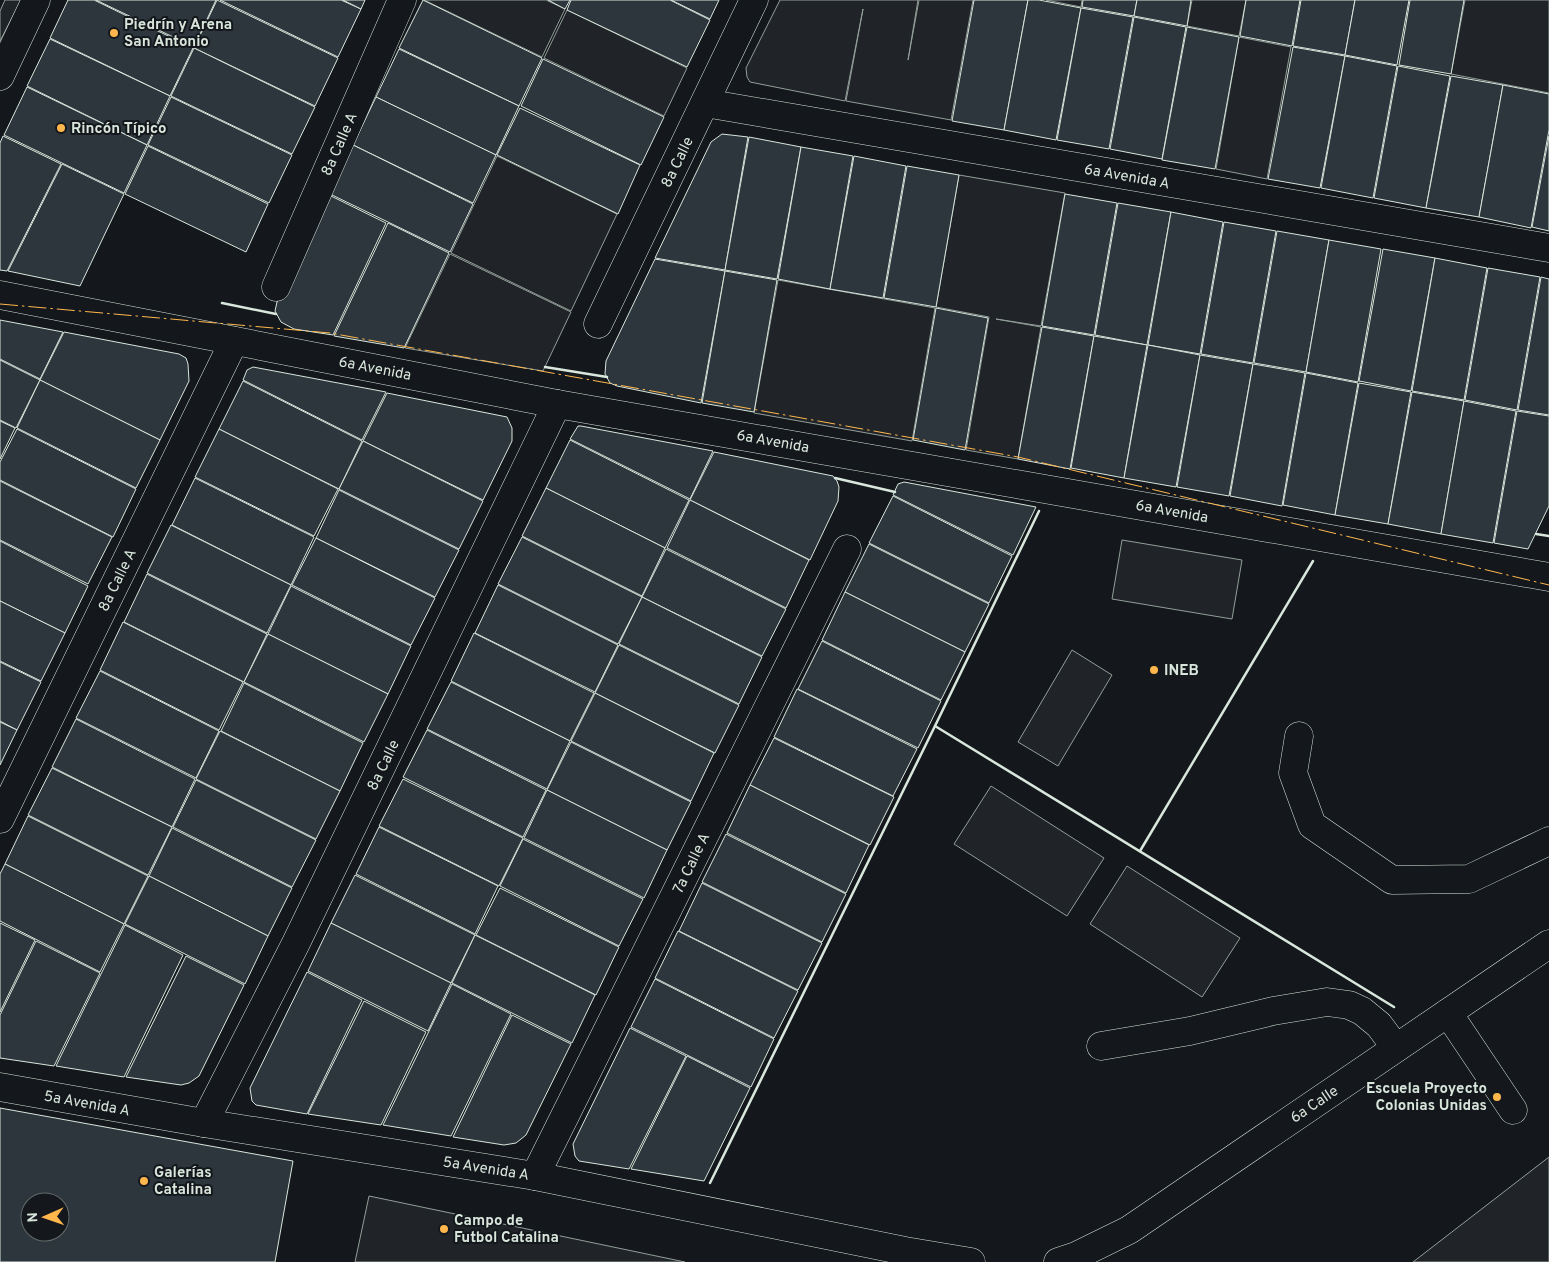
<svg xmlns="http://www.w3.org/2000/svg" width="1549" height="1262" font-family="Overpass,sans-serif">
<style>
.green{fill:#202428;stroke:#939e99}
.building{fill:#2c363c;stroke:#d8e6dc;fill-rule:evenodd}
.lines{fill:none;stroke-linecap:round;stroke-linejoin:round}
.minor-casing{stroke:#d8e6dc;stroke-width:29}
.major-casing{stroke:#d8e6dc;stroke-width:29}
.minor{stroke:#14181c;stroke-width:28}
.major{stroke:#14181c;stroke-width:28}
.wall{stroke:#d8e6dc;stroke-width:2.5}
.power{stroke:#ffb74d;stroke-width:1;stroke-dasharray:18 4 2.5 4;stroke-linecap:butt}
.poi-dot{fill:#ffb74d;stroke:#14181c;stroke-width:2}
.labels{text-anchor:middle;stroke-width:4;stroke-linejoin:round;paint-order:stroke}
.poi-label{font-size:15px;font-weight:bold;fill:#d8e6dc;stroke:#14181c;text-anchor:start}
.street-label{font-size:15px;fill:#d8e6dc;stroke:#14181c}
</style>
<rect width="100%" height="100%" fill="#14181c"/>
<g class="green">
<path d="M5,0H21L0,41V11Z"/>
<path d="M424,0H546L565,9L542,57Z"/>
<path d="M780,0H918L908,60L919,0H973L951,120L846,101L863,9L845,101L750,82L747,77L746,68Z"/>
<path d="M1046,0H1082L1081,7Z"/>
<path d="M1192,0H1246L1239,36L1187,26Z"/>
<path d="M1465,0H1549V93L1451,74Z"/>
<path d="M567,10L687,68L664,116L544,58Z"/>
<path d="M1239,37L1291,47L1267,179L1216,169Z"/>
<path d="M497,156L617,214L571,311L451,253Z"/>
<path d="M959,175L1065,193L1041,326L996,319L1041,327L1018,459L966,450L989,317L936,307Z"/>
<path d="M450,254L571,312L543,371L405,348Z"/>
<path d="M778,280L935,308L912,441L754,413Z"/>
<path d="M1122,540L1242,560L1232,619L1112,599Z"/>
<path d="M1072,650L1112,675L1058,766L1018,742Z"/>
<path d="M991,786L1104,858L1067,916L954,844Z"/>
<path d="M1127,866L1240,938L1202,997L1090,924Z"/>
<path d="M1549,1157V1262H1413Z"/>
<path d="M369,1196L685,1262H355Z"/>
</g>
<g class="building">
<path d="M68,0H94L193,48L170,96L50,38Z"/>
<path d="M96,0H216L194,47Z"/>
<path d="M217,0L338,58L315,106L194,48Z"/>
<path d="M220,0H341L361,9L338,57Z"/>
<path d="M343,0H365L361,9Z"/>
<path d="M423,0L542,58L519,106L399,48Z"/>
<path d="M548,0H570L565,9Z"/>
<path d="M571,0H670L710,20L687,67L567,10Z"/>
<path d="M671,0H719L710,19Z"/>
<path d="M974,0H1028L1004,130L952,121Z"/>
<path d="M1028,0H1039L1081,8L1056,140L1004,130Z"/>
<path d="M1083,0H1137L1134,16L1082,7Z"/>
<path d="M1137,0H1191L1187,26L1134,16Z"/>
<path d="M1246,0H1300L1292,46L1240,36Z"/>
<path d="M1301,0H1355L1345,55L1293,46Z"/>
<path d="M1355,0H1409L1397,65L1345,55Z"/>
<path d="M1410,0H1464L1451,74L1399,65Z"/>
<path d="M1081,8L1133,17L1109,149L1057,140Z"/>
<path d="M1134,17L1186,27L1162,159L1110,149Z"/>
<path d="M1187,27L1239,37L1215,169L1162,160Z"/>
<path d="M50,39L170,96L147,145L27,86Z"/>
<path d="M1293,47L1345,56L1320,188L1268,179Z"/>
<path d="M194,48L315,107L292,154L171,96Z"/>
<path d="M399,49L519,106L496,155L376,97Z"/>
<path d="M1345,56L1397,66L1373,198L1321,188Z"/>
<path d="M543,59L664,117L641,165L521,106Z"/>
<path d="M1398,66L1450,76L1426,208L1374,198Z"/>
<path d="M1451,76L1503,85L1479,217L1426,208Z"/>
<path d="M1503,85L1549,94V130L1531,228L1479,217Z"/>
<path d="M27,87L147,145L124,193L4,135Z"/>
<path d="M171,97L292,155L269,203L148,145Z"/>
<path d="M376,97L496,155L473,203L353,145Z"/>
<path d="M520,108L640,165L618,214L497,155Z"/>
<path d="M722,134L748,137L725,270L655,258L711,142Z"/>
<path d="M3,136L61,164L7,271L0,270V143Z"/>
<path d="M1549,136V231L1532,227Z"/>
<path d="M749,137L801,147L777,279L725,270Z"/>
<path d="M353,145L473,204L450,252L330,194Z"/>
<path d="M148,146L268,204L246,252L125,194Z"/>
<path d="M801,147L853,156L830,289L778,279Z"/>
<path d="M854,156L906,166L883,298L830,289Z"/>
<path d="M62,164L124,194L80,286L8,271Z"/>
<path d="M907,166L959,175L936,307L884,298Z"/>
<path d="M1065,194L1117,203L1094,335L1042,326Z"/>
<path d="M329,195L386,223L333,335L294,329L281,322L275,311L277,302Z"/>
<path d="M1118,203L1171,212L1147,345L1095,335Z"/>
<path d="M1171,212L1223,222L1200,354L1148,345Z"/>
<path d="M1224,222L1276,231L1253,363L1201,354Z"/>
<path d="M388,223L449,253L404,348L334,336Z"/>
<path d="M1277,231L1329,240L1306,372L1254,363Z"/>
<path d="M1329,240L1381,249L1358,382L1306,372Z"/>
<path d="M1383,249L1435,258L1411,391L1359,381Z"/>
<path d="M1435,258L1487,268L1464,400L1412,391Z"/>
<path d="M655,259L725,271L701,403L617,386L610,383L605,374L606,361Z"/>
<path d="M1488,268L1540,277L1517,410L1465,400Z"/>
<path d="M725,271L777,280L754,412L702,403Z"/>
<path d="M1541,277L1549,279V415L1518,410Z"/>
<path d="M936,308L988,318L965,450L913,440Z"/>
<path d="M0,320L63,332L40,379L0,359Z"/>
<path d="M1042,327L1094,336L1070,469L1018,459Z"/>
<path d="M64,332L179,354L186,358L188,364L189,381L160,440L40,380Z"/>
<path d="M1094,336L1147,345L1124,478L1071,468Z"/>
<path d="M1148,345L1200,355L1176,487L1124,478Z"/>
<path d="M1200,355L1253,364L1229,496L1177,487Z"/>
<path d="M0,360L40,380L16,428L0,420Z"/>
<path d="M1253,364L1305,373L1282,506L1230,496Z"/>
<path d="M253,367L386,392L362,440L243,380L247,370Z"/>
<path d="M1306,373L1358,383L1335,515L1283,505Z"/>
<path d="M40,380L160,440L136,488L17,428Z"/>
<path d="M243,381L362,441L339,489L219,429Z"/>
<path d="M1359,383L1411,392L1388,524L1335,515Z"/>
<path d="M1412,392L1464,401L1441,534L1388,524Z"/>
<path d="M387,393L507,417L512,428V441L483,500L363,441Z"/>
<path d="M1464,401L1516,411L1493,543L1441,534Z"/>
<path d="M1517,411L1549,416V506L1528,549L1494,543Z"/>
<path d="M0,421L15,428L0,459Z"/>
<path d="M578,426H581L713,451L690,499L570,439Z"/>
<path d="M17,429L136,489L113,537L0,480V462Z"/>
<path d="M219,429L338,489L314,536L195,477Z"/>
<path d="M570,440L689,500L665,548L546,488Z"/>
<path d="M363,441L483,501L459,549L339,489Z"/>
<path d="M714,452L833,476L837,481L839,487L838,501L810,560L690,500Z"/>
<path d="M195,478L314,537L291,585L172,525Z"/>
<path d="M0,481L112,537L88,584L0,540Z"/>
<path d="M904,482L1036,507L1013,555L893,495L898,484Z"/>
<path d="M546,488L665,548L642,596L522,536Z"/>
<path d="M339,490L459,550L435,597L316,538Z"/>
<path d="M893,496L1012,556L989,603L869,543Z"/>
<path d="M690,500L809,560L786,608L667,548Z"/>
<path d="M171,525L291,585L267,633L147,573Z"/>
<path d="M522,537L642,597L618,644L498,584Z"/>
<path d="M316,538L435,598L411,645L292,585Z"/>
<path d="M0,541L88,586L65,633L0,601Z"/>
<path d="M869,544L989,604L965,652L845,592Z"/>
<path d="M666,549L786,609L762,656L642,597Z"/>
<path d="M147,574L267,634L244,682L124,622Z"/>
<path d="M498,585L618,645L595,692L475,633Z"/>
<path d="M291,586L411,646L388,694L268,634Z"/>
<path d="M845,592L965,652L941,700L822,640Z"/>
<path d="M642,597L762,657L739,704L619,644Z"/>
<path d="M0,601L65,633L41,681L0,661Z"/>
<path d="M123,622L243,682L219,730L100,670Z"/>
<path d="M474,633L594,693L570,741L451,681Z"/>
<path d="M268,634L388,694L364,742L244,682Z"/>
<path d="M822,641L941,701L918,748L798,689Z"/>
<path d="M619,645L739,705L715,753L595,693Z"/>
<path d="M0,662L41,682L17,730L0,721Z"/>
<path d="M100,671L219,731L196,778L76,718Z"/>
<path d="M451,682L570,741L547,789L427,729Z"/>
<path d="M244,683L363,743L340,791L221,731Z"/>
<path d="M797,689L917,749L893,796L774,737Z"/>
<path d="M595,693L714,753L691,801L571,741Z"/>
<path d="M76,719L195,779L172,827L52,767Z"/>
<path d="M0,722L17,730L0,765Z"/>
<path d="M427,730L546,790L523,837L403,777Z"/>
<path d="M220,731L340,791L316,839L196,779Z"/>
<path d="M774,738L894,797L870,845L750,785Z"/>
<path d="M571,742L691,802L667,850L547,790Z"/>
<path d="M52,768L172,827L148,875L28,815Z"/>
<path d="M403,779L523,838L499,886L379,826Z"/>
<path d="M196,780L316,840L292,887L173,827Z"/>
<path d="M750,785L869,845L846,893L727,833Z"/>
<path d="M547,790L667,850L644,898L524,838Z"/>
<path d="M28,816L148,876L124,924L5,864Z"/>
<path d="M379,827L498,886L475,934L356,874Z"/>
<path d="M172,828L292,888L268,936L149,876Z"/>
<path d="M726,834L846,894L822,942L702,882Z"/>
<path d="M523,839L643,899L619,946L500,886Z"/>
<path d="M5,864L124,924L100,972L0,921V874Z"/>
<path d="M355,875L475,935L451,983L331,923Z"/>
<path d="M149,876L268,936L245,984L125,924Z"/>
<path d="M702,883L822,943L798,990L679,931Z"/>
<path d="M500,888L619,947L596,995L476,935Z"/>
<path d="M0,923L35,940L0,1012Z"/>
<path d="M331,923L451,983L428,1031L308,971Z"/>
<path d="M125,925L183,955L124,1077L56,1066Z"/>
<path d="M678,931L798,991L774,1038L655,978Z"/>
<path d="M475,935L595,995L572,1043L452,983Z"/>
<path d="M36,941L100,973L54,1066L0,1058V1015Z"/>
<path d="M186,956L244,985L199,1076L189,1083L181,1085L126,1077Z"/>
<path d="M307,972L362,1000L307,1114L256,1105L252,1101L250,1088Z"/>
<path d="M655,979L774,1039L751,1087L631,1027Z"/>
<path d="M452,984L511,1014L451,1136L383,1125Z"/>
<path d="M364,1001L426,1032L381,1125L308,1114Z"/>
<path d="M512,1015L571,1044L526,1135L516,1143L504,1145L453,1137Z"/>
<path d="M630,1028L686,1056L629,1169L579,1161L575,1156L573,1144Z"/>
<path d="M687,1056L750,1088L704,1181L631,1169Z"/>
<path d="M0,1108L293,1161L275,1262H0ZM30,1202H60V1232H30Z"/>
</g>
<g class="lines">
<g class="minor-casing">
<g id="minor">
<path d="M705,103L1549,248"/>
<path d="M276,287L402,0"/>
<path d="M0,295L557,404L1549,577"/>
<path d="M598,324L754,0"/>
<path d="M1299,736L1293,773L1312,825L1392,880L1469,879L1549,841"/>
<path d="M0,819L234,341"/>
<path d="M1448,1013L1513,1110"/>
<path d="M1101,1046L1190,1031L1273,1011L1327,1002L1349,1005L1362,1011L1379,1025L1396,1048"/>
<path d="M204,1123L296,943L557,404"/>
<path d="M535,1176L847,549"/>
</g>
</g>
<g class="major-casing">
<g id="major">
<path d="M0,76L36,0"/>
<path d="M0,1087L204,1123L535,1176L905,1251L971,1262"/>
<path d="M1058,1262L1076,1256L1129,1230L1549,944"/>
</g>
</g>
<use href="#minor" class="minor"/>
<use href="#major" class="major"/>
<g class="wall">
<path d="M222,303L276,314"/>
<path d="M545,367L607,377"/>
<path d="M835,478L895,492"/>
<path d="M1039,511L935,726L1394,1007"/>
<path d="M1536,534L1549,536"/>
<path d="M1140,851L1313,561"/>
<path d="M710,1183L935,726"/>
</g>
<path class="power" d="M0,304L330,333L1018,457L1549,585"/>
</g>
<g class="poi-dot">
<circle cx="114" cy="33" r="5"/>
<circle cx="61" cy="128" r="5"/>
<circle cx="1154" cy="670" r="5"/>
<circle cx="1497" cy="1097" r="5"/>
<circle cx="144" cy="1181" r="5"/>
<circle cx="444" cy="1229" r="5"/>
</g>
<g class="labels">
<g class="poi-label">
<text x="124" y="29">Piedrín y Arena<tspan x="124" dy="17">San Antonio</tspan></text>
<text x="71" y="133">Rincón Típico</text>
<text x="1164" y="675">INEB</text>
<text x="1487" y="1093" text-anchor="end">Escuela Proyecto<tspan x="1487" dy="17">Colonias Unidas</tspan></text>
<text x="154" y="1177">Galerías<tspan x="154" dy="17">Catalina</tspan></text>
<text x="454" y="1225">Campo de<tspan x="454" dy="17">Futbol Catalina</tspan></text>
</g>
<g class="street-label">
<text transform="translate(339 144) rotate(-66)" y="5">8a Calle A</text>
<text transform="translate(677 162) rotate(-64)" y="5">8a Calle</text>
<text transform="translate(1127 176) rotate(10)" y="5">6a Avenida A</text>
<text transform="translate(375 368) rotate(11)" y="5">6a Avenida</text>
<text transform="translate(773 441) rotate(10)" y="5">6a Avenida</text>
<text transform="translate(1172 511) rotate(10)" y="5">6a Avenida</text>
<text transform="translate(117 580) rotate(-64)" y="5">8a Calle A</text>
<text transform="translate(383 765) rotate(-64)" y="5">8a Calle</text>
<text transform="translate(691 863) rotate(-64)" y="5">7a Calle A</text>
<text transform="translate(87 1103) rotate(10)" y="5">5a Avenida A</text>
<text transform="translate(1314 1104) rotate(-34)" y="5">6a Calle</text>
<text transform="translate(486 1168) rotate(9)" y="5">5a Avenida A</text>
</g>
</g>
<g transform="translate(45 1217) rotate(268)"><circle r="24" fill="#14181c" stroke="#626a69"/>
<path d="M0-4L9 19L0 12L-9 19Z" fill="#ffb74d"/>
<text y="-8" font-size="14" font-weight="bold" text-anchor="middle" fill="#d8e6dc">N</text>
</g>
</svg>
